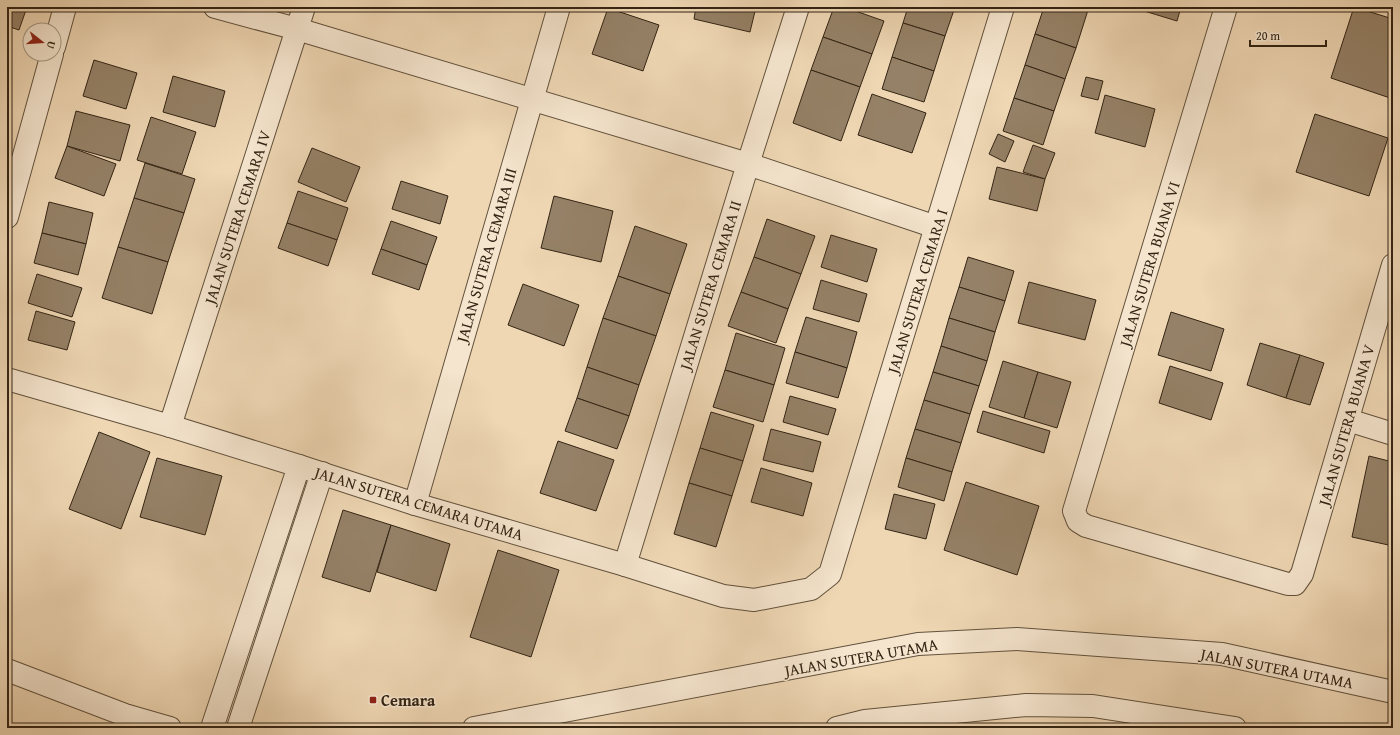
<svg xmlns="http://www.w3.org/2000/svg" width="1400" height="735" font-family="'Gentium Book Plus',serif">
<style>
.building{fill:#958167;stroke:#332414}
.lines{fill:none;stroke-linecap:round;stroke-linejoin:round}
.minor-casing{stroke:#62513c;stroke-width:24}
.tertiary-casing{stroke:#62513c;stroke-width:24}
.minor{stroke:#f5e5ce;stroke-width:22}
.tertiary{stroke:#f5e5ce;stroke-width:22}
.poi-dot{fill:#8f2418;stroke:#f5e5ce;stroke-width:1.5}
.labels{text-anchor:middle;stroke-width:3;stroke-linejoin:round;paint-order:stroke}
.street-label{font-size:16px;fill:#332414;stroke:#f5e5ce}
.poi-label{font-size:16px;font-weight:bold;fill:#332414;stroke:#f5e5ce;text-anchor:start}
</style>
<rect width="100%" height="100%" fill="#efd7b4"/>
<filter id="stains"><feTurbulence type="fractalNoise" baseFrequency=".005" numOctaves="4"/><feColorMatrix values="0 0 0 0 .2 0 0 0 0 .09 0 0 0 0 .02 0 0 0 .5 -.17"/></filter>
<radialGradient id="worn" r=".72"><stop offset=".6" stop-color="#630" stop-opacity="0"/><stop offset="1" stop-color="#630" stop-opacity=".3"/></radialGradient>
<g class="building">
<path d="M7,7H27L19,30L7,26Z"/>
<path d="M696,7H756L750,32L694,19Z"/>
<path d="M834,7H844L884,21L872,54L823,37Z"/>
<path d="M908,7H955L945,36L903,23Z"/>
<path d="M1044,7H1079L1088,10L1076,48L1035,34Z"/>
<path d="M1131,7H1181L1177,21Z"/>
<path d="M1354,7L1393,19V99L1331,78Z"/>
<path d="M608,8L659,25L643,71L592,54Z"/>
<path d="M903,23L945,36L934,71L892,57Z"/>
<path d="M1035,34L1076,48L1065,79L1025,65Z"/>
<path d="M823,37L872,54L860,87L811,70Z"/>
<path d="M892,57L934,71L924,102L882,89Z"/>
<path d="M94,60L137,73L126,109L83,96Z"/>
<path d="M1025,65L1065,79L1054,111L1014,98Z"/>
<path d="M811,70L860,87L841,141L793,123Z"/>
<path d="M173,76L225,91L215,127L163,112Z"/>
<path d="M1086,77L1103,81L1098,100L1081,96Z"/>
<path d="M872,94L926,113L912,153L858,135Z"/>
<path d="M1105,95L1155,109L1145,147L1095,133Z"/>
<path d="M1014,98L1054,111L1043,145L1003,131Z"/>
<path d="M76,111L130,125L120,161L67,146Z"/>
<path d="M1315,114L1388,138L1369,196L1296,172Z"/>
<path d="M151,117L196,132L182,174L137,160Z"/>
<path d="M998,134L1014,141L1005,162L989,154Z"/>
<path d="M1033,145L1055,153L1045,179L1023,172Z"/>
<path d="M67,146L116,164L104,196L55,178Z"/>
<path d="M312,148L360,167L346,202L298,182Z"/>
<path d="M145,163L195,179L184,213L134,198Z"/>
<path d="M997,167L1045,179L1037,211L989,199Z"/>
<path d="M401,181L448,196L440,224L392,209Z"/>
<path d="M298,191L348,208L337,240L287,223Z"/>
<path d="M554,196L613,211L601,262L541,248Z"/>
<path d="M134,198L184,213L168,262L118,247Z"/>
<path d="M49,202L93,213L86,244L42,233Z"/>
<path d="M767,219L815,236L801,274L754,257Z"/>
<path d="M391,221L437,237L427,265L381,249Z"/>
<path d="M287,223L337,240L328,266L278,248Z"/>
<path d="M635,226L687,244L670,294L618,276Z"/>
<path d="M42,233L86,244L78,275L34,263Z"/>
<path d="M831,235L877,249L867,282L821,267Z"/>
<path d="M118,247L168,262L152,314L102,298Z"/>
<path d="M381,249L427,265L419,290L372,274Z"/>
<path d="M754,257L801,274L788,309L741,292Z"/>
<path d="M968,257L1014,271L1005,301L959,287Z"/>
<path d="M37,274L82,288L72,317L28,303Z"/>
<path d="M618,276L670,294L656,336L603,318Z"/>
<path d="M821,280L867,294L859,322L813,309Z"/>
<path d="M1029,282L1096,300L1085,340L1018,323Z"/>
<path d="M523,284L579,305L564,346L508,325Z"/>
<path d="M959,287L1005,301L995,332L949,318Z"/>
<path d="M741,292L788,309L776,343L728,326Z"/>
<path d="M36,311L75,322L67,350L28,340Z"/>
<path d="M1171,312L1224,329L1211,371L1158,355Z"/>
<path d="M806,317L857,332L847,368L795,352Z"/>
<path d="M603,318L656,336L639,385L587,367Z"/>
<path d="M949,318L995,332L987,361L941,346Z"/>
<path d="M736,333L785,348L774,385L725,370Z"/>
<path d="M1260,343L1300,355L1286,398L1247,385Z"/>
<path d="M941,346L987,361L979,386L933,372Z"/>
<path d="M795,352L847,368L838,398L786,383Z"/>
<path d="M1300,355L1324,363L1310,405L1286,398Z"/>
<path d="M1003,361L1038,372L1024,418L989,407Z"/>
<path d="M1170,366L1223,383L1211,420L1159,403Z"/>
<path d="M587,367L639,385L629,416L577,398Z"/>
<path d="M725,370L774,385L763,422L713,407Z"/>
<path d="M933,372L979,386L970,414L924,400Z"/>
<path d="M1038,372L1071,382L1057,428L1024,418Z"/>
<path d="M790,396L836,409L828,435L783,422Z"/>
<path d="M577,398L629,416L617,449L565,431Z"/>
<path d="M924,400L970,414L961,443L915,429Z"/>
<path d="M983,411L1050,431L1044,453L977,432Z"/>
<path d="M711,412L754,425L743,461L700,448Z"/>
<path d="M771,429L821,442L813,472L763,460Z"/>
<path d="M915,429L961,443L952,472L906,458Z"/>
<path d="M99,432L150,452L121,529L69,509Z"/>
<path d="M558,441L614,460L596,511L540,493Z"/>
<path d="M700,448L743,461L732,496L689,483Z"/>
<path d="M1369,456L1393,462V546L1352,537Z"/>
<path d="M157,458L222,476L205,535L140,517Z"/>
<path d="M906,458L952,472L944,501L898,487Z"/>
<path d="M761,468L812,483L803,516L751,502Z"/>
<path d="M966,482L1039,506L1017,575L944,550Z"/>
<path d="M689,483L732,496L716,547L674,534Z"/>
<path d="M894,494L935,504L926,539L885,529Z"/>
<path d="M343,510L391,525L370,592L322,577Z"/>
<path d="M391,525L450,544L436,591L377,572Z"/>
<path d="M498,550L559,570L531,657L470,637Z"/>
</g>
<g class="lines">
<g class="minor-casing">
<g id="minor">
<path d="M215,7L297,29L748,164L936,227"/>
<path d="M1226,7L1074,511L1078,521L1086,526L1288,584H1295L1302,574L1393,265"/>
<path d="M54,47L65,7"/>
<path d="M7,217L52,54"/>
<path d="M7,379L170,426L299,466L415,504L625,565L723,596L754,600L811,589L830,574L1003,7"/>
<path d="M1348,420L1393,434"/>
<path d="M170,426L304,7"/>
<path d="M415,504L559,7"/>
<path d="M625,565L748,164L798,7"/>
<path d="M212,728L299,466"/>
<path d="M238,728L322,473"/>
<path d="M837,728L865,721L1026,705L1093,706L1235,728"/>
</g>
</g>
<g class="tertiary-casing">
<g id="tertiary">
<path d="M7,670L125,715L170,728"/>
<path d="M474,728L918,644L1017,639L1222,654L1393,692"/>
</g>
</g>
<use href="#minor" class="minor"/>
<use href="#tertiary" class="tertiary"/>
</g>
<rect class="poi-dot" x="369" y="696" width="8" height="8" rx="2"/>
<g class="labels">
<g class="street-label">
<text transform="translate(237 217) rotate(-72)" y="6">JALAN SUTERA CEMARA IV</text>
<text transform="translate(486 255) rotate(-74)" y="6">JALAN SUTERA CEMARA III</text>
<text transform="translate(1149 264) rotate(-73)" y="6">JALAN SUTERA BUANA VI</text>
<text transform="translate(710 285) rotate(-73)" y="6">JALAN SUTERA CEMARA II</text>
<text transform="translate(917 291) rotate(-73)" y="6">JALAN SUTERA CEMARA I</text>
<text transform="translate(1346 425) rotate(-74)" y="6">JALAN SUTERA BUANA V</text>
<text transform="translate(419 503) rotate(17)" y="6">JALAN SUTERA CEMARA UTAMA</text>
<text transform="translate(861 657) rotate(-10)" y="6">JALAN SUTERA UTAMA</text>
<text transform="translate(1277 668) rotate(11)" y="6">JALAN SUTERA UTAMA</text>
</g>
<g class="poi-label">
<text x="381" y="706">Cemara</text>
</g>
</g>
<rect width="1400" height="735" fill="none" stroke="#efd7b4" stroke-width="24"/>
<rect x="8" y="8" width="1384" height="719" fill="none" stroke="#332414" stroke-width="2"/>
<rect x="12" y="12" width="1376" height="711" fill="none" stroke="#332414"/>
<g transform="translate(42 42) rotate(107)"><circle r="19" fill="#f5e5ce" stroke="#a79884"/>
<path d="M0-3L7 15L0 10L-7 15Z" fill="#8f2418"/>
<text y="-6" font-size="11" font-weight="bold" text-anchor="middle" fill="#332414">U</text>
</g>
<path d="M1250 40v6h76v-6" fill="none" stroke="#332414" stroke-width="2"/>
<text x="1256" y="40" font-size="12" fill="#332414" stroke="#f5e5ce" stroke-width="3" paint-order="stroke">20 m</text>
<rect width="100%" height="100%" filter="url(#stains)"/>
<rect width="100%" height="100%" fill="url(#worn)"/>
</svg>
